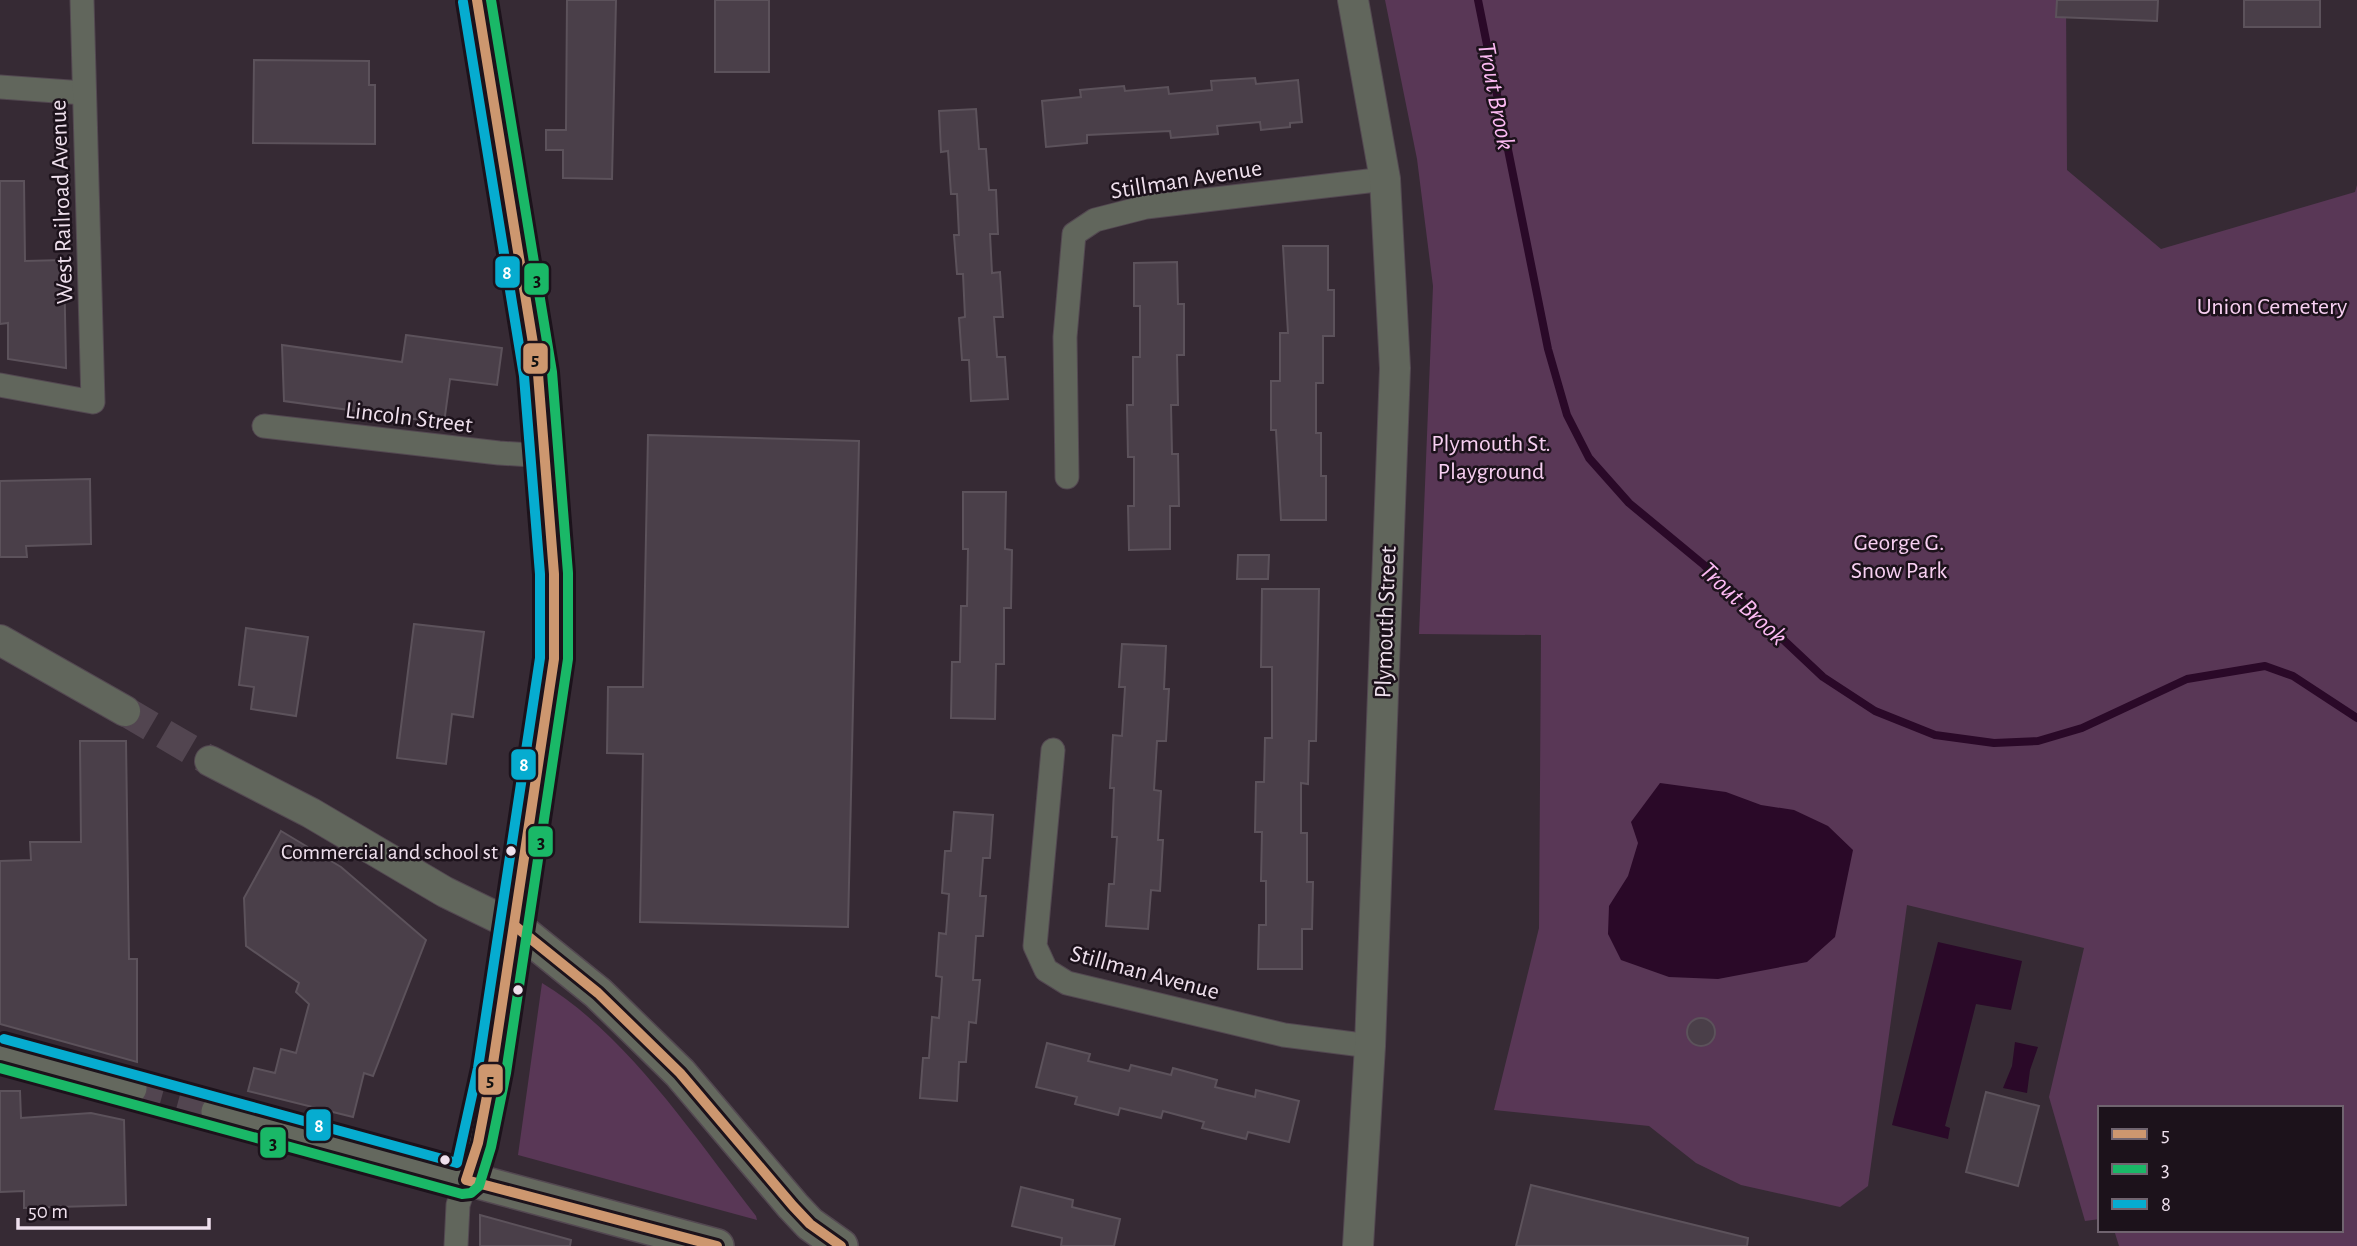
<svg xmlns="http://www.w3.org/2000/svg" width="2357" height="1246" font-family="'Alegreya Sans',sans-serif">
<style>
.green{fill:#593756}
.water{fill:#2a0928}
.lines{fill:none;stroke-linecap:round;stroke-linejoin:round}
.stream{stroke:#2a0928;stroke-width:8}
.building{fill:#4a3f49;stroke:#5c525b;stroke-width:2}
.tertiary-tunnel{stroke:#524550;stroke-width:30;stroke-dasharray:30 15;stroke-linecap:butt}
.secondary-tunnel{stroke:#524550;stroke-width:33;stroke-dasharray:33 17;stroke-linecap:butt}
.minor-casing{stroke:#534851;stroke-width:25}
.tertiary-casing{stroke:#534851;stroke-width:32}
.secondary-casing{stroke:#534851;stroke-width:36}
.minor{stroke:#61665c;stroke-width:23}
.tertiary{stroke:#61665c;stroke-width:30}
.secondary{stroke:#64685e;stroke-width:33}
.bus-1-casing{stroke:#1c121b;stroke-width:16}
.bus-2-casing{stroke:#1c121b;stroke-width:16}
.bus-3-casing{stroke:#1c121b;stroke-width:16}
.bus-1{stroke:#cd976f;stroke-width:10}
.bus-2{stroke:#1ab867;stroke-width:10}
.bus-3{stroke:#06acd0;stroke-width:10}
.bus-dot{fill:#efe0ed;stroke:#1c121b;stroke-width:2.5}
.labels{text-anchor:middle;stroke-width:5;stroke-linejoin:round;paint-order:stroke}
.bus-label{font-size:22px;fill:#efe0ed;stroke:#1c121b;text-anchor:end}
.street-label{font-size:24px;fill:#efe0ed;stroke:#1c121b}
.park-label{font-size:24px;fill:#f8d0f2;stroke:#1c121b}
.water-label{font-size:26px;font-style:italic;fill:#fcbaf3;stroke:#1c121b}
.line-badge{stroke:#1c121b;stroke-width:2.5}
.badge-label{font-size:19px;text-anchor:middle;font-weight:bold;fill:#fff}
.pale-badge-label{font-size:19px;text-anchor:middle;font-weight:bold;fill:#111}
</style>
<rect width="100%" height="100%" fill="#362a34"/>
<g class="green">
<path d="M1385,0H2066L2067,170L2161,249L2355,192L2357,185V1246H2119L2114,1230H2341V1108H2100V1219L2085,1221L2049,1097L2084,948L1907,905L1868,1186L1840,1207L1741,1185L1696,1163L1649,1126L1494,1110L1539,928L1541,635L1419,634L1433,286L1417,159Z"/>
<path d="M542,983C628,1035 695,1138 756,1216L757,1220L518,1155Z"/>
</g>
<g class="water">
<path d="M1660,783L1726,792L1761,805L1794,810L1828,826L1853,850L1835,937L1807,962L1718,979L1669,977L1621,960L1608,934L1609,906L1628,876L1638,843L1631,822Z"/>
<path d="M1938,942L2022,961L2011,1010L1976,1004L1945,1126L1950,1128L1948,1139L1892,1125Z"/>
<path d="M2015,1042L2038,1047L2030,1070L2027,1093L2003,1088L2012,1066Z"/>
</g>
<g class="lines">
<path class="stream" d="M1478,0L1548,349L1567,415L1589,458L1629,503L1704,565L1823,677L1875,711L1935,735L1994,743L2038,741L2082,728L2187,679L2265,666L2293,676L2357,718"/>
</g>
<g class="building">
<path d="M567,0H616L612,179L563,178V150H546V130H566Z"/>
<rect x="715" y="0" width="54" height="72"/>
<path d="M2057,0H2158L2157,21L2056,17Z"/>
<rect x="2244" y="0" width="76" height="27"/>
<path d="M254,60L369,61V85H375V144L253,143Z"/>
<path d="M1255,78L1256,84L1298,80L1302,122L1290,123V127L1261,130L1260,122L1217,126L1218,134L1171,138L1170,131L1087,135V143L1046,147L1042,101L1081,97L1080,90L1124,86L1125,91L1168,87L1169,94L1212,90L1211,81Z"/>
<path d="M976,109L979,149H986L989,190H996L998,234H990L992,273L1000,272L1003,317H994L997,357H1005L1008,399L971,401L969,360H962L959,318L965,317L963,274H957L954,235H959L957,194H951L948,151L941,152L939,111Z"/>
<path d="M0,181H24L25,261L64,260L66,368L8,359V323L0,324Z"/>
<path d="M1283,246H1328V290H1334V336H1323V383H1316V433H1321V476H1326V520H1281L1276,430H1271V381H1280V333H1288Z"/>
<path d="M1177,262L1178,304H1184V355H1177L1178,405H1171L1172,454H1178L1179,506H1170V549L1129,550L1128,506H1134V457H1128L1127,405H1133V357H1140V306H1134V263Z"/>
<path d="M406,335L502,348L497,385L450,379L444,423L284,401L282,345L402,362Z"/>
<path d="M648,435L859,441L848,927L640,922L643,754L607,753L608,687H643Z"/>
<path d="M90,479L91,544L26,546L27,557H0V481Z"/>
<path d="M963,492H1006L1005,549L1012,550L1011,608H1004V664H996L995,719L951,718L952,662H960L961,606H967L968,549H963Z"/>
<path d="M1238,555H1269L1268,579H1237Z"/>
<path d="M1262,589H1319L1316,741H1309L1308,784L1301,783V833H1307V882H1313L1312,929H1302V969H1258L1259,925H1266V881H1261L1262,832H1255L1256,782H1264L1265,738H1272V667H1261Z"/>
<path d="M414,624L484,632L473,717L452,714L446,764L397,758Z"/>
<path d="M246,628L308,637L296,716L251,709L254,687L239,685Z"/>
<path d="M1122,644L1166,646L1164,689H1169L1166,741H1157L1154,790L1161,791L1158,840H1163L1160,891L1151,890L1148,929L1106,926L1109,884H1114L1117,837H1112L1114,788H1110L1113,735L1122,736L1125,687H1119Z"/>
<path d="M80,741H126L129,959H137V1062L0,1024V861L31,860L30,842H81Z"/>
<path d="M954,812L993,815L990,858H983L980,896H986L983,936H976L973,980H980L976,1023L969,1022L966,1062H959L957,1101L920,1098L923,1058H929L932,1017L939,1018L942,977L936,976L939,933L946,934L949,894L942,893L945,851H951Z"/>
<path d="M281,831L341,867L426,940L373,1076L364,1073L353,1117L248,1091L254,1068L275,1073L281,1049L296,1053L309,1004L296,992L299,983L246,946L244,898Z"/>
<circle cx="1701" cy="1032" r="14"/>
<path d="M1047,1043L1090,1054L1088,1061L1129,1071L1131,1065L1171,1075L1173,1068L1217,1080L1215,1087L1255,1097L1256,1090L1299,1101L1289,1142L1248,1132L1246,1139L1202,1128L1204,1122L1163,1111L1161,1118L1120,1108L1118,1115L1075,1104L1077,1097L1036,1087Z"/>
<path d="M0,1091H20L21,1118L91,1113L124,1120L126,1205L24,1208V1191L0,1192Z"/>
<path d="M1986,1092L2039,1106L2018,1186L1966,1172Z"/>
<path d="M1531,1185L1748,1238L1747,1246H1516Z"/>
<path d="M1021,1187L1073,1200L1072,1207L1120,1219L1114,1246H1061L1062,1238L1012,1226Z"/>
<path d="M480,1215L571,1240L570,1246H480Z"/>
</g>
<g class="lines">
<path class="tertiary-tunnel" d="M125,711L210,761"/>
<path class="secondary-tunnel" d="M130,1088L218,1112"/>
<g class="minor-casing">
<g id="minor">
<path d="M0,87L84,93"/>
<path d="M0,385L93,402L82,0"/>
<path d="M264,426L499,453L547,456"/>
<path d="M1067,477L1065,337L1074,234L1095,220L1146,207L1385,179"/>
<path d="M1053,750L1035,946L1046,970L1067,983L1284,1035L1370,1046"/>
<path d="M456,1246L458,1205L466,1180"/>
</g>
</g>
<g class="tertiary-casing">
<g id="tertiary">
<path d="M1353,0L1385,179L1395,368L1370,1046L1358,1246"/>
<path d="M0,640L125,711"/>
<path d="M210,761L311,813L445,892L515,926"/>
</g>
</g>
<g class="secondary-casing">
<g id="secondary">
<path d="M515,926L598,993L680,1073L793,1206L810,1224L841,1246"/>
<path d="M0,1053L130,1088"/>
<path d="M218,1112L717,1246"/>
<path d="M466,1180L478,1143L492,1070L554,659V574L547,456L538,374L477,0"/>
</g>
</g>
<use href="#minor" class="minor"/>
<use href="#tertiary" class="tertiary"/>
<use href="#secondary" class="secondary"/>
<g class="bus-1-casing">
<g id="bus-1">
<path d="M477,0L538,374L554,574V659L492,1070L478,1143L466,1180L717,1246"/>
<path d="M515,926L598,993L680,1073L793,1206L810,1224L841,1246"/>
</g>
</g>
<g class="bus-2-casing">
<path id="bus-2" d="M0,1068L462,1194L471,1193L479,1186L491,1147L506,1073L568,659V573L552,372L491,0"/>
</g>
<g class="bus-3-casing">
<path id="bus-3" d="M4,1039L457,1163L478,1068L540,658V574L524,376L463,2"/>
</g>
<use href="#bus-1" class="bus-1"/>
<use href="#bus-2" class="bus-2"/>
<use href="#bus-3" class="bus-3"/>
</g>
<g class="bus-dot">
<circle cx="511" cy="851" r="6"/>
<circle cx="518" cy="990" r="6"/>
<circle cx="445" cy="1160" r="6"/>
</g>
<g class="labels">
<g class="bus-label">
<text x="498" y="859">Commercial and school st</text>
</g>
<g class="street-label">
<text transform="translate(1186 179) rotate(-9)" y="8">Stillman Avenue</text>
<text transform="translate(61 202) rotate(-92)" y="8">West Railroad Avenue</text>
<text transform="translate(409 417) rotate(7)" y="8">Lincoln Street</text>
<text transform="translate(1385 622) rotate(-88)" y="8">Plymouth Street</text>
<text transform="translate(1145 972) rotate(15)" y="8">Stillman Avenue</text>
</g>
<g class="park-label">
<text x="2272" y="314">Union Cemetery</text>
<text x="1491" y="451">Plymouth St.<tspan x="1491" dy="28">Playground</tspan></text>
<text x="1899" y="550">George G.<tspan x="1899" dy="28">Snow Park</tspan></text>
</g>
<g class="water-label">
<text transform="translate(1497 96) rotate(79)" y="9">Trout Brook</text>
<text transform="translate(1744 603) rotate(43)" y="9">Trout Brook</text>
</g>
</g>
<g class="line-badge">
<rect x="494" y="255" width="27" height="34" rx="7" fill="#06acd0"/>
<rect x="523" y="262" width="27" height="34" rx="7" fill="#1ab867"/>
<rect x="522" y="342" width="27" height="33" rx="7" fill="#cd976f"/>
<rect x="510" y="748" width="27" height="33" rx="7" fill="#06acd0"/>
<rect x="527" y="825" width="27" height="33" rx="7" fill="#1ab867"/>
<rect x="477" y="1063" width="27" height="33" rx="7" fill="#cd976f"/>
<rect x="305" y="1108" width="27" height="34" rx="7" fill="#06acd0"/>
<rect x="259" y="1126" width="28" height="33" rx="7" fill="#1ab867"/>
</g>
<g class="badge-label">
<text x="507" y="279">8</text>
<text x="524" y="771">8</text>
<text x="319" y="1132">8</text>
</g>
<g class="pale-badge-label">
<text x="537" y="286">3</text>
<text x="535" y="365">5</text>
<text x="541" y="848">3</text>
<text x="490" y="1086">5</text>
<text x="273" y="1149">3</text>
</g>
<rect x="2098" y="1106" width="245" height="126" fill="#1c121b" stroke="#70646f" stroke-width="2"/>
<rect x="2112" y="1129" width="35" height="10" fill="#cd976f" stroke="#70646f" stroke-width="2"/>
<text x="2161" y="1141" font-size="21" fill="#efe0ed">5</text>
<rect x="2112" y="1164" width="35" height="10" fill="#1ab867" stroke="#70646f" stroke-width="2"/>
<text x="2161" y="1176" font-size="21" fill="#efe0ed">3</text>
<rect x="2112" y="1199" width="35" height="10" fill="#06acd0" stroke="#70646f" stroke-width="2"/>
<text x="2161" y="1211" font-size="21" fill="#efe0ed">8</text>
<path d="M18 1218v10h191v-10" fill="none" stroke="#efe0ed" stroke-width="3.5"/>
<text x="28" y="1218" font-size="21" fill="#efe0ed" stroke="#1c121b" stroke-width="5" paint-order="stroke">50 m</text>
</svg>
